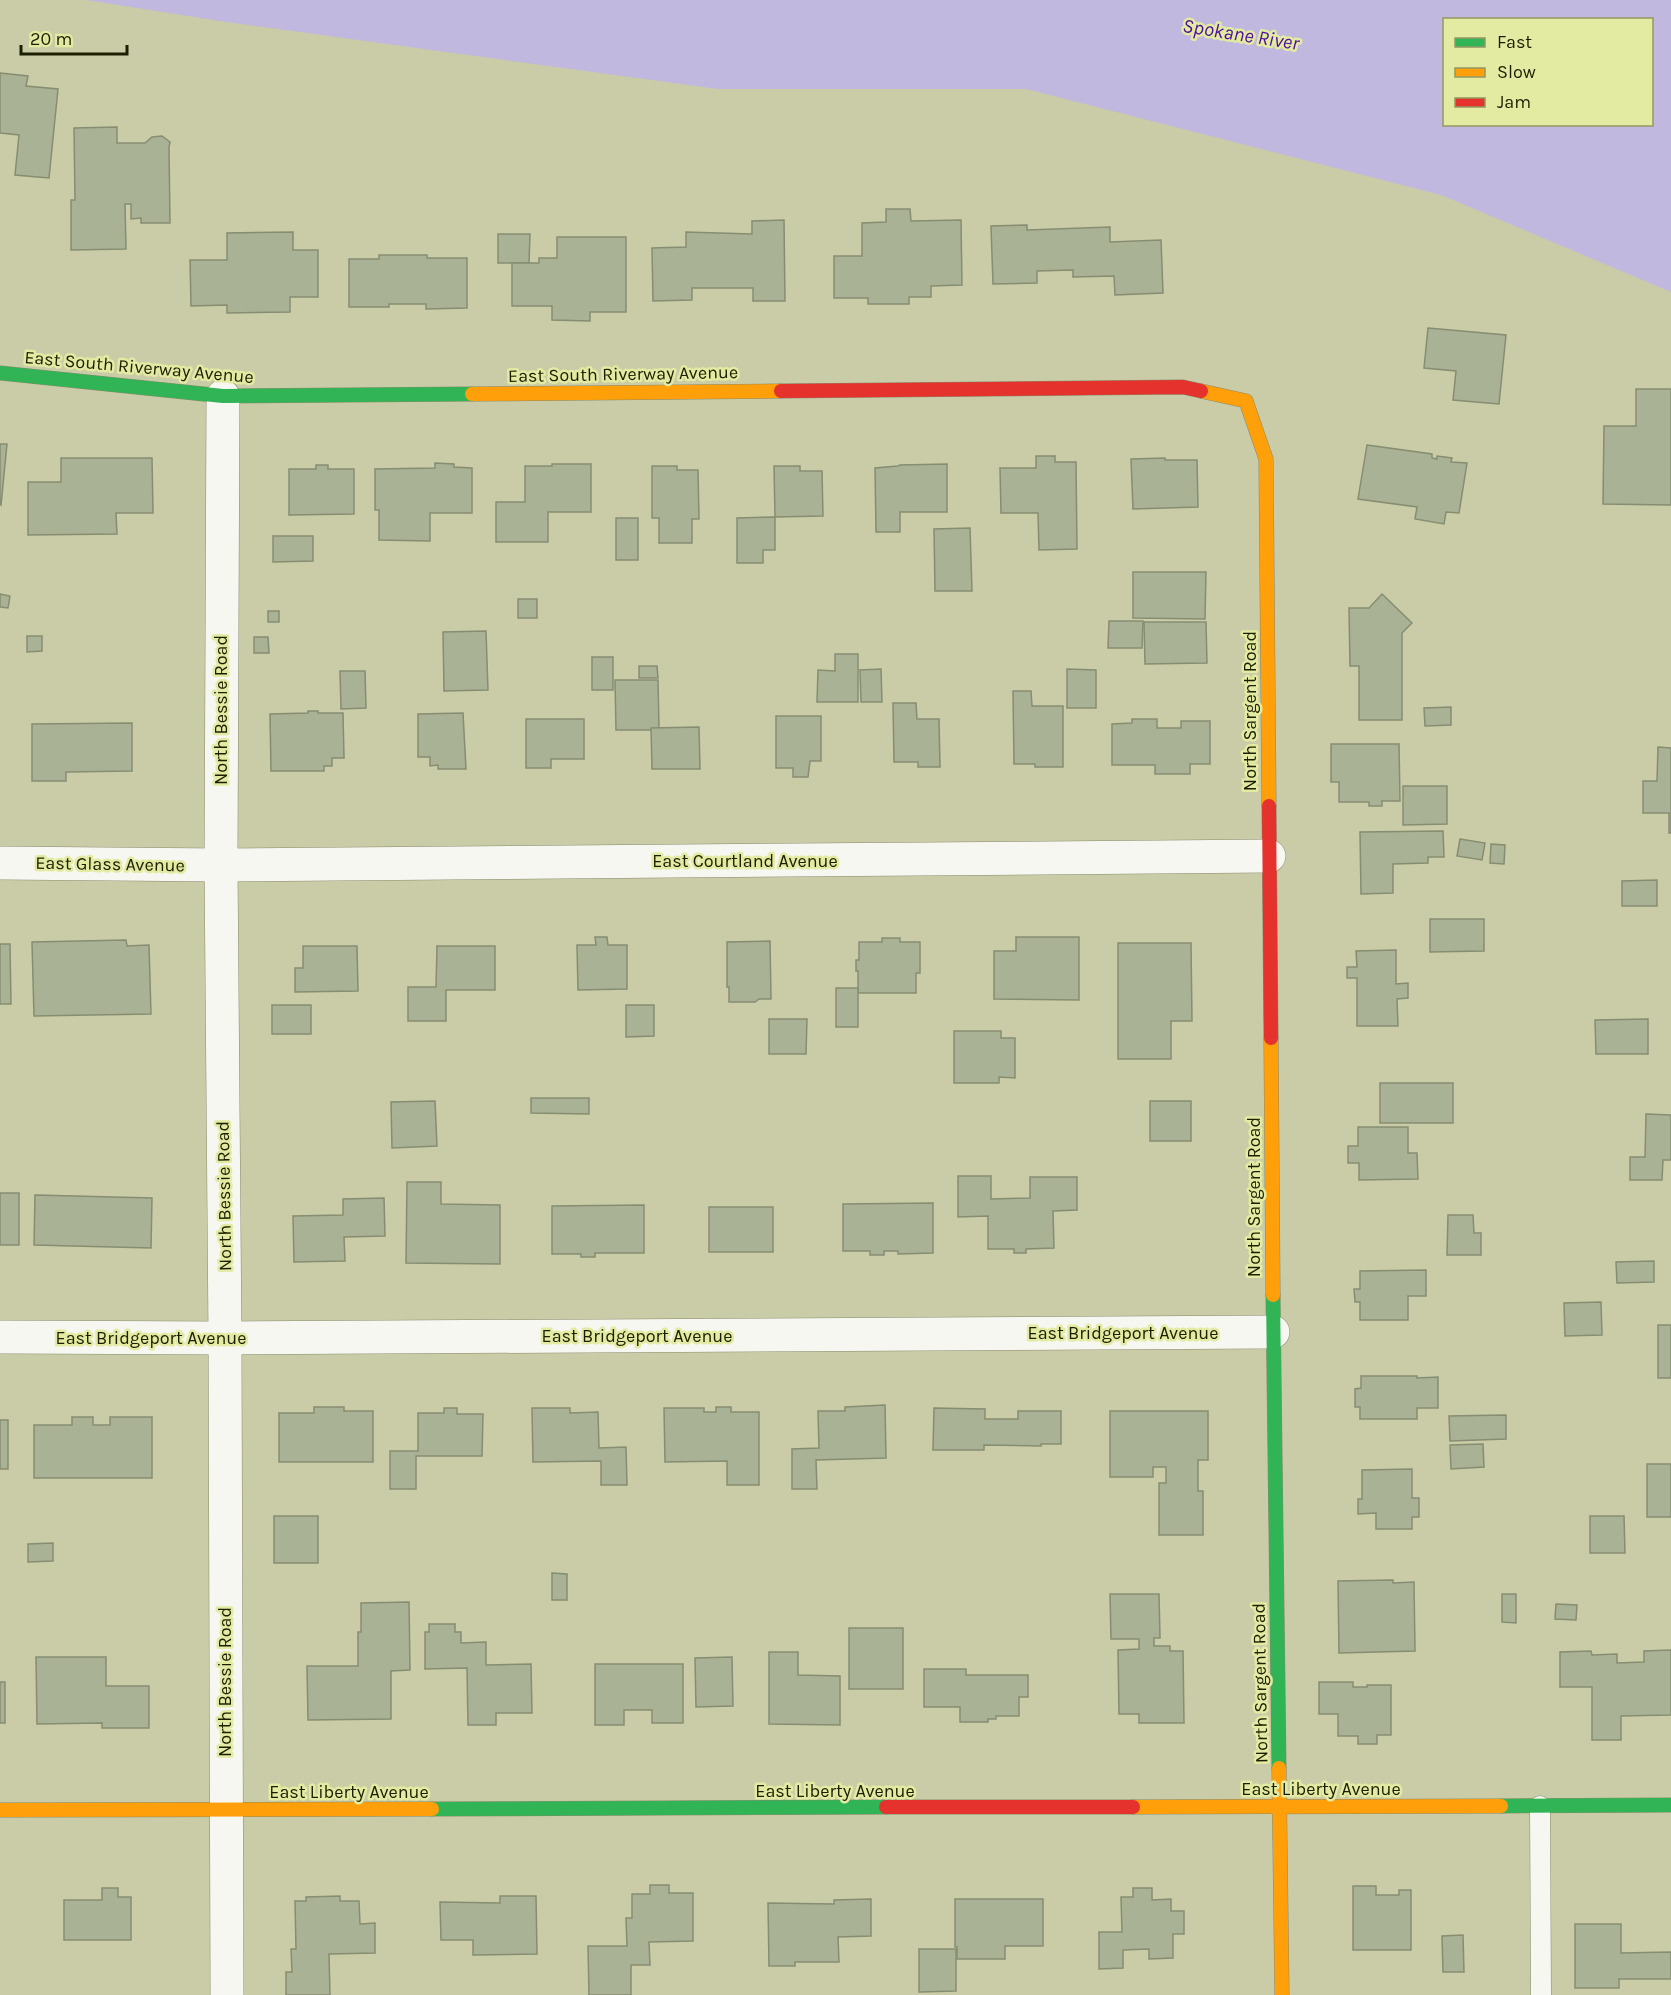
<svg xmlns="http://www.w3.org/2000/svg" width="1671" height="1995" font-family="Karla,sans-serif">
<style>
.water{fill:#c0b8de;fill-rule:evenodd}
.building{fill:#aab296;stroke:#868d71;stroke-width:1.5}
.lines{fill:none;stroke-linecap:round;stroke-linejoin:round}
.lane-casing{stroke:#898b6c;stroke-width:21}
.street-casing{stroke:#898b6c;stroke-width:34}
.fast-casing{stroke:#898b6c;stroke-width:15}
.slow-casing{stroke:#898b6c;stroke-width:15}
.jam-casing{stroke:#898b6c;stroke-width:15}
.lane{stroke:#f7f7f2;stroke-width:20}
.street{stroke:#f7f7f2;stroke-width:33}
.fast{stroke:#30b455;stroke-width:14}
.slow{stroke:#ff9f0a;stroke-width:14}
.jam{stroke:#e5322d;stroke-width:14}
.labels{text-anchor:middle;stroke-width:5;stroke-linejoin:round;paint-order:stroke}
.street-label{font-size:18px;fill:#1c1e02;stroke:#e3eaa2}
.water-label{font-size:20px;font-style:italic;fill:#4c0f9e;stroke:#e3eaa2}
</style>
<rect width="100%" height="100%" fill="#c9cca6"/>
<path class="water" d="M86,0H1671V292L1441,195L1026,89H718L226,22ZM1444,20H1652V124H1444Z"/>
<g class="building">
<path d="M0,73L28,76L26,86L58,89L49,178L15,175L19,135L0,133Z"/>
<path d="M117,127V143H145L152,137L162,136L170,142L169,147L170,223H141V218L131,219V204H125L126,249L71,250V200H75L74,128Z"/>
<path d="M886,209H910L911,221L961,220L962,285L931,286V297H909V304H868V298H834V256H862V223L886,222Z"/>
<path d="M784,220L785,301H753V288H692V300L653,301L652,248L686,247V232L752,234V221Z"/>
<path d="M1027,225V230L1110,227V242L1161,240L1163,293L1115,295L1114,276L1073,277V270L1037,271V283L993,284L991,226Z"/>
<path d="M293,232V250H318V297H290V312L227,313V305L191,306L190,260H227V233Z"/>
<path d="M498,234H530L529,263H498Z"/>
<path d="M557,237H626V312H590V321L552,320V306H512V263H539V258H557Z"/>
<path d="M379,255H427V258H467V308L426,309V304H389V307H349V259H379Z"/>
<path d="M1428,328L1506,335L1499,404L1453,400L1456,371L1424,368Z"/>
<path d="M1636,389H1671V505L1603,504L1604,426H1636Z"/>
<path d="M0,444H7L1,505L0,504Z"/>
<path d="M1367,445L1432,454V458L1437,459V456L1452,458L1451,462L1467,463L1459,513L1446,512L1444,524L1415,519L1417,507L1358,499Z"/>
<path d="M1036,456H1055V462H1076L1077,549L1039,550L1038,513H1001L1000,468H1036Z"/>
<path d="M61,458H152L153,513H116L117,534L28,535V482H61Z"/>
<path d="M1165,458V460H1197L1198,507L1133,509L1131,459Z"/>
<path d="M435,463L454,464V467L472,468V513H430V541L379,540V510H375V469L435,468Z"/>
<path d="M552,464H591V512H548V542H496V502H525V466H552Z"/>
<path d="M947,464V512H900V532H876L875,468L898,466L900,465Z"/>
<path d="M316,465H328V469H354V514L289,515V469H316Z"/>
<path d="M652,466H677V470H698L699,519H692V543H659V518H652Z"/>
<path d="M774,466H800V471H822L823,516L775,517Z"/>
<path d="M775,517V550H763V563H737V518Z"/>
<rect x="616" y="518" width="22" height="42"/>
<path d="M970,528L972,591H935L934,529Z"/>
<path d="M273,536H313V561L273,562Z"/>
<path d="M1133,572H1206L1205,619L1133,618Z"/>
<path d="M0,594L10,596L8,608L0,607Z"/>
<path d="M1382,594L1412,623L1402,633V720H1359V666H1350L1349,608H1369Z"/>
<rect x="518" y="599" width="19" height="19"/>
<rect x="268" y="611" width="11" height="11"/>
<path d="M1109,621H1143L1142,648H1108Z"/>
<path d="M1144,622H1206L1207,663L1145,664Z"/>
<path d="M486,631L488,690L444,691L443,632Z"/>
<path d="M27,636H42V651L27,652Z"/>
<path d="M254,637H268L269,653H254Z"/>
<path d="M835,654H858V702H817L818,670L835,671Z"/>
<rect x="592" y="657" width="21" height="33"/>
<path d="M639,666H657L658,678H639Z"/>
<path d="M881,669L882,702H861L860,670Z"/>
<path d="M1067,669L1096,670V708H1067Z"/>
<path d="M340,671H365L366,708L341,709Z"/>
<path d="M615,680H658L659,728L651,730H616Z"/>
<path d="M1013,691H1031L1032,706H1063V767H1035V764H1014Z"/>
<path d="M893,703H916L917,719H939L940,767H918V762H894Z"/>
<path d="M1451,707V725L1425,726L1424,708Z"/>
<path d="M308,711H318V713H343L344,758H332V766H324V771H271L270,714L308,713Z"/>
<path d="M463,713L466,769H438V765L430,766V757H418V714Z"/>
<path d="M776,716H821V761H810L808,777H793V768H776Z"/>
<path d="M526,719H584V759H551V768H526Z"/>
<path d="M1132,719H1157V728H1181V721H1210V764H1190V774H1155V765H1112V724L1132,723Z"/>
<path d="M132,723V771L66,772V781H32V724Z"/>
<path d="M699,727L700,769H652L651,728Z"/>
<path d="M1331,744H1399L1400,801H1382V806H1369V802H1339V782H1331Z"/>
<path d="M1658,747L1671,748V833H1669V813H1643V781H1657Z"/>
<path d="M1403,786H1447V824L1403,825Z"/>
<path d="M1443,831L1444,857H1428V863L1393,864V893L1361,894L1360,832Z"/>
<path d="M1460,839L1485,843L1482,860L1457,856Z"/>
<path d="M1491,844L1505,845L1504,864L1490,863Z"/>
<path d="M1657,880V906H1622V881Z"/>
<path d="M1430,919H1484V951L1430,952Z"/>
<path d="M595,937H607L608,945H627V989L578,990L577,945H596Z"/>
<path d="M1016,937H1079V1000L994,999V951H1016Z"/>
<path d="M882,938H900V942H920V973H916V993H858V971H856V960H859V942H882Z"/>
<path d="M126,940L127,946L149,945L151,1014L34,1016L32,942Z"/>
<path d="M770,941L771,999H759L755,1002H729V987H727V942Z"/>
<path d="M1118,943H1191L1192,1021H1171V1059H1118Z"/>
<path d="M0,944H10L11,1004H0Z"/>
<path d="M303,946H357L358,991L295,992V968H303Z"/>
<path d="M437,946H495V990H446V1021H408V987H436Z"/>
<path d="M1396,950V984L1408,983V998L1397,999L1398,1026H1357V978H1347V967H1357L1356,951Z"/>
<rect x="836" y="988" width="22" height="39"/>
<rect x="272" y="1005" width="39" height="29"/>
<path d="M626,1005H654V1036L626,1037Z"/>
<path d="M769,1019H807L806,1054H769Z"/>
<path d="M1648,1019V1054H1596L1595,1020Z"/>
<path d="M954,1031H1001V1038H1015V1078L999,1077V1083H954Z"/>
<rect x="1380" y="1083" width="73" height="40"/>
<path d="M531,1098H589V1114L531,1113Z"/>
<path d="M435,1101L437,1146L392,1148L391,1102Z"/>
<rect x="1150" y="1101" width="41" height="40"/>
<path d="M1646,1114L1671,1115V1160H1663L1662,1180H1630V1157H1645Z"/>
<path d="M1358,1127H1408V1153H1417L1418,1179L1359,1180V1163H1348V1146H1358Z"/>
<path d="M958,1176H991V1199L1030,1198V1177H1077V1210L1053,1211L1054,1248L1026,1249V1253H1014V1249H988V1216L958,1217Z"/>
<path d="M407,1182H441V1204L500,1205V1264L406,1263Z"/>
<rect x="0" y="1193" width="19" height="52"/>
<path d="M35,1195L152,1198L151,1248L34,1245Z"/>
<path d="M384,1198L385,1236L344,1237L345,1261L294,1262L293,1216L343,1215V1199Z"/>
<path d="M933,1203V1253L898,1254V1251H884V1255H870V1251H843V1204Z"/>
<path d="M644,1205V1253H595V1257H581V1254H552V1206Z"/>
<rect x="709" y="1207" width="64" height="45"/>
<path d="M1448,1215H1473L1474,1233H1481V1255H1447Z"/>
<path d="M1654,1261V1282L1617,1283L1616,1262Z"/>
<path d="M1426,1270V1296H1408V1320H1360V1302H1355L1354,1289H1360V1271Z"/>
<path d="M1601,1302L1602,1335L1565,1336L1564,1303Z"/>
<rect x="1658" y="1325" width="13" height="53"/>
<path d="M1361,1376H1417V1378L1438,1377V1408H1417V1419H1360V1407H1355V1389L1361,1388Z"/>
<path d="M885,1405L886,1458L816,1460L817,1489H792V1449L819,1448L818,1411H845V1407Z"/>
<path d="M314,1407H344V1411H373V1462H279V1413H314Z"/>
<path d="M716,1407H731V1412H759V1485H727V1461L665,1462L664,1408H704V1412H716Z"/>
<path d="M444,1408H457V1414H483L482,1456H416V1489H390V1451H418V1413H444Z"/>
<path d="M532,1408H570V1413L598,1412L599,1448L626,1447L627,1485H601V1461L533,1462Z"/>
<path d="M934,1408L985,1409V1419H1018V1411H1061V1444H1041V1446L984,1445V1450H933Z"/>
<path d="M1110,1411H1208V1460H1198V1491H1203V1535H1159V1483H1166V1467H1153V1477H1110Z"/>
<path d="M1506,1415V1439L1450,1441L1449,1416Z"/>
<path d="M72,1417H93V1425H110V1417H152V1478H34V1425H72Z"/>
<rect x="0" y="1420" width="8" height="49"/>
<path d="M1483,1444L1484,1467L1451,1469L1450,1445Z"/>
<rect x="1647" y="1464" width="24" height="53"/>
<path d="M1412,1469V1498H1419V1517H1412V1529H1376V1513L1358,1514V1499H1362V1470Z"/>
<rect x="274" y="1516" width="44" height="47"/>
<path d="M1590,1516H1624L1625,1553H1590Z"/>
<path d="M53,1543V1561L28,1562V1544Z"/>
<path d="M552,1573L567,1574V1600H552Z"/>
<path d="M1393,1580V1583L1414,1582L1415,1651L1339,1653L1338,1581Z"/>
<path d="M1110,1594H1159L1160,1638H1154V1646H1170V1651H1183L1184,1723H1139V1714H1119L1118,1650L1139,1649V1639H1111Z"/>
<path d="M1502,1594H1516V1623L1502,1622Z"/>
<path d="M409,1602L410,1670L391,1671V1719L308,1720L307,1666H358V1632H361V1603Z"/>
<path d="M1556,1604L1577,1605L1576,1620L1555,1619Z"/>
<path d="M429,1624H455V1632H461V1643L486,1642V1665L531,1664L532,1713H496V1725H468L467,1668L425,1669V1632H429Z"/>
<rect x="849" y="1628" width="54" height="61"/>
<path d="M1671,1650V1715L1621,1716V1740H1592V1687H1560V1652L1591,1651L1592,1655L1617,1654V1663L1644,1662V1651Z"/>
<path d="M769,1652H798V1675L840,1676V1725L769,1724Z"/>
<path d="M36,1657H106V1686H149V1728H102V1723L37,1724Z"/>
<path d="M732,1657L733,1706L696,1707L695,1658Z"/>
<path d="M595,1664H683V1723H652V1710H624V1725H595Z"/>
<path d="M924,1669H966V1675H1028V1697H1019V1716H996V1719H988V1722H960V1707H924Z"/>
<rect x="0" y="1682" width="5" height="41"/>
<path d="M1319,1682H1353V1687H1367V1685H1391V1735H1377V1744H1358V1736H1338V1714H1319Z"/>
<path d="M650,1885H669V1893H693V1941L649,1942L650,1965H631V1995H589L588,1946H627L626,1918H632V1894H650Z"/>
<path d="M1353,1886H1376V1895H1399V1890H1411V1950H1353Z"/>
<path d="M102,1888H118V1897H131V1940H64V1900H102Z"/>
<path d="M1133,1888H1152V1900L1171,1899V1911H1184V1934H1173V1958L1149,1959V1949L1123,1950V1968L1099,1969V1932H1122L1121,1897H1133Z"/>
<path d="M340,1896V1901H359L360,1924L375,1923V1953L329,1954L330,1995H286V1972H292L291,1949H296L295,1901H306V1897Z"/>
<path d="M500,1896H536L537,1954L473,1955V1940H441L440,1902L500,1903Z"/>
<path d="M871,1899V1936L838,1937L839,1962H795V1966H769L768,1903L834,1904V1900Z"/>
<path d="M955,1899H1043V1946H1005V1959H957V1947H955Z"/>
<path d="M1575,1924H1621V1953L1671,1952V1979H1619V1988H1575Z"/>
<path d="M1463,1935L1464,1972H1443L1442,1936Z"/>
<path d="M919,1949H956V1991L919,1992Z"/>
</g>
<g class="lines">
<g class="lane-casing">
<path id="lane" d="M1540,1806L1541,1995"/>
</g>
<g class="street-casing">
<g id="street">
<path d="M223,396L221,865L225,1338L227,1995"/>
<path d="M0,863L221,865L1269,856"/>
<path d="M0,1337L225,1338L1273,1332"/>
</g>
</g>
<g class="fast-casing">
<g id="fast">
<path d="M0,373L223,396L472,394"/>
<path d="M1273,1295L1279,1768"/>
<path d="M1501,1806L1671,1805"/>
<path d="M432,1809L886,1807"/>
</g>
</g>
<g class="slow-casing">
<g id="slow">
<path d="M1201,391L1246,401L1266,459L1269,806"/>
<path d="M472,394L781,391"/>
<path d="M1271,1038L1273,1295"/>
<path d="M1279,1768L1282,1995"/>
<path d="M1133,1807L1501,1806"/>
<path d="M0,1810L432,1809"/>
</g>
</g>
<g class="jam-casing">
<g id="jam">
<path d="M781,391L1183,387L1201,391"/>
<path d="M1269,806L1271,1038"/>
<path d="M886,1807H1133"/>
</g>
</g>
<use href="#lane" class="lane"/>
<use href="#street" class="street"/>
<use href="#fast" class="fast"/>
<use href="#slow" class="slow"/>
<use href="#jam" class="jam"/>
</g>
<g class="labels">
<g class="street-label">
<text transform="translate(139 367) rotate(5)" y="6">East South Riverway Avenue</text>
<text transform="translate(623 374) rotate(-1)" y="6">East South Riverway Avenue</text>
<text transform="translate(221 710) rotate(-90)" y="6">North Bessie Road</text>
<text transform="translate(1250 711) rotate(-90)" y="6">North Sargent Road</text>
<text x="745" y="867">East Courtland Avenue</text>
<text transform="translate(110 864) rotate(1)" y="6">East Glass Avenue</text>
<text transform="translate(224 1196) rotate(-91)" y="6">North Bessie Road</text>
<text transform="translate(1254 1197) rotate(-90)" y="6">North Sargent Road</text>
<text x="1123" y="1339">East Bridgeport Avenue</text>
<text x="637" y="1342">East Bridgeport Avenue</text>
<text x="151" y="1344">East Bridgeport Avenue</text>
<text transform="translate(225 1682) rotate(-90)" y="6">North Bessie Road</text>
<text transform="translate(1260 1683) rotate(-91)" y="6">North Sargent Road</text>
<text x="1321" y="1795">East Liberty Avenue</text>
<text x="835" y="1797">East Liberty Avenue</text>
<text x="349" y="1798">East Liberty Avenue</text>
</g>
<g class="water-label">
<text transform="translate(1241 34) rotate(9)" y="7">Spokane River</text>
</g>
</g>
<rect x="1443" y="18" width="210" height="108" fill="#e3eaa2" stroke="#939862" stroke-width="1.5"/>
<rect x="1455" y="38" width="30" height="9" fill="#30b455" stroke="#939862" stroke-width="1.5"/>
<text x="1497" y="48" font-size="18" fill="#1c1e02">Fast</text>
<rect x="1455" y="68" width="30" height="9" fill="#ff9f0a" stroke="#939862" stroke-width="1.5"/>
<text x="1497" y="78" font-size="18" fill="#1c1e02">Slow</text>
<rect x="1455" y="98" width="30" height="9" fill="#e5322d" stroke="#939862" stroke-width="1.5"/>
<text x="1497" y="108" font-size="18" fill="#1c1e02">Jam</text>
<path d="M21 45v9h106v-9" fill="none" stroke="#1c1e02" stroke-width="3"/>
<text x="30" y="45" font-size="18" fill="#1c1e02" stroke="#e3eaa2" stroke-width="4.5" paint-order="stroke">20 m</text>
</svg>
